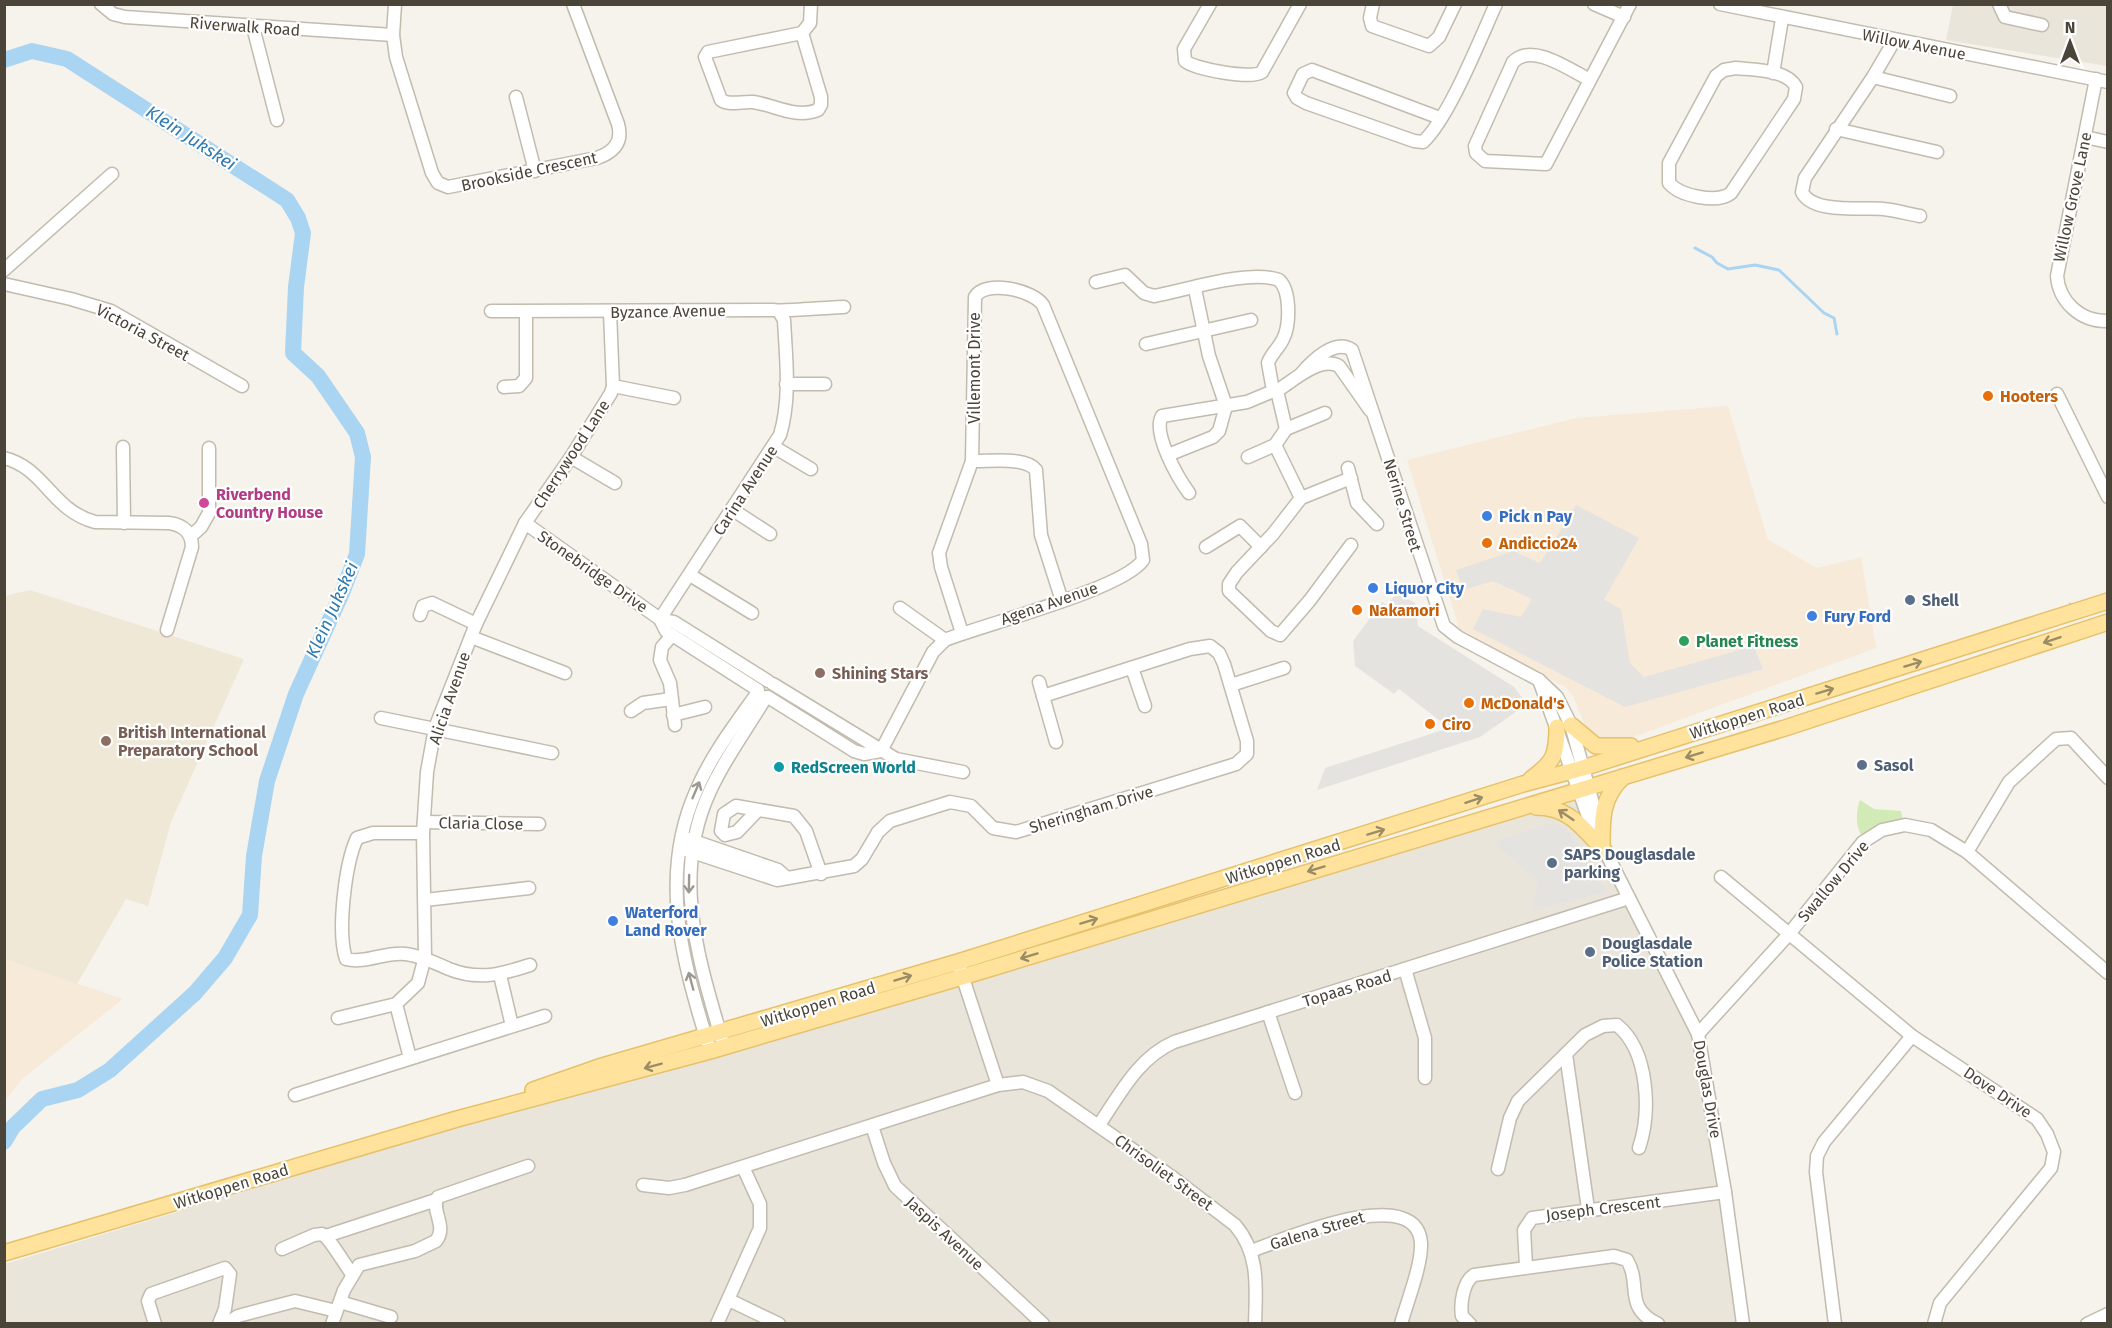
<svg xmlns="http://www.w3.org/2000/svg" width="2112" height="1328" font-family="'Fira Sans',sans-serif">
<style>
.residential{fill:#eae5da}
.commercial{fill:#f7ead8}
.education{fill:#efe8d6}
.green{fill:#d2eab5}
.parking{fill:#e5e3e0}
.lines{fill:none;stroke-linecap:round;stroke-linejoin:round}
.stream{stroke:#a9d4f2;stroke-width:3}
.river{stroke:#a9d4f2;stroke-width:16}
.minor-casing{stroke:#c2bbae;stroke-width:15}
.major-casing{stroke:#e6c16a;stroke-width:18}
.minor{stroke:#fff;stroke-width:12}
.major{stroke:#ffe39c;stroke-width:15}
.oneway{stroke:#9c8c66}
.oneway2{stroke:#9c9892}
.food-dot{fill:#e8710a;stroke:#fff;stroke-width:2}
.hotel-dot{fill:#d1479c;stroke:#fff;stroke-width:2}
.shop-dot{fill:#3f7fe0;stroke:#fff;stroke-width:2}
.service-dot{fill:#5c6f8a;stroke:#fff;stroke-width:2}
.leisure-dot{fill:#2e9e5b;stroke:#fff;stroke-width:2}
.education-dot{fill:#8d6e63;stroke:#fff;stroke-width:2}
.culture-dot{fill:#0f9aa8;stroke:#fff;stroke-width:2}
.labels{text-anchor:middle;stroke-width:4.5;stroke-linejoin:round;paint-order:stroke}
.street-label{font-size:16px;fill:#4b4439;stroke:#fff}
.food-label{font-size:16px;font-weight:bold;fill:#c56008;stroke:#fff;text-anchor:start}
.hotel-label{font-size:16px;font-weight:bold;fill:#b23c85;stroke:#fff;text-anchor:start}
.shop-label{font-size:16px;font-weight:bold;fill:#366cbe;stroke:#fff;text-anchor:start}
.service-label{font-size:16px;font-weight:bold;fill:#4e5e75;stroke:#fff;text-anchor:start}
.leisure-label{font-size:16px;font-weight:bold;fill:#27864d;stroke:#fff;text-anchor:start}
.education-label{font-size:16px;font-weight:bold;fill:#785e54;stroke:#fff;text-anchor:start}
.culture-label{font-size:16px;font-weight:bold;fill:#0d838f;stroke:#fff;text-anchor:start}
.water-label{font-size:18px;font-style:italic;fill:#2e7ab2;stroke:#fff}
</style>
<rect width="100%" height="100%" fill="#f6f3ec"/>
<g class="residential">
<path d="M1953,5H2107V66L1946,40Z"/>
<path d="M1584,783L1698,1036L1744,1324H5V1264L1452,826Z"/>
</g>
<g class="commercial">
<path d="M1728,406L1768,540L1817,568L1861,557L1876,648L1628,739L1596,741L1589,735L1573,696L1565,687L1459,628L1407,460L1576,418Z"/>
<path d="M5,959L123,999L22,1079L5,1101Z"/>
</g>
<path class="education" d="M30,590L244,659L171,822L148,906L126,899L77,984L5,959V596Z"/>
<path class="green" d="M1860,800L1874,809L1901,811L1903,821L1862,836C1855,826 1856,812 1860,800Z"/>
<g class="parking">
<path d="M1576,505L1639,538L1604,600L1621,609L1630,663L1644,677L1754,646L1763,669L1625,707L1473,629L1483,609L1521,617L1532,599L1493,581L1463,590L1456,570L1513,551L1540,563Z"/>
<path d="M1397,593L1415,603L1418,626L1514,687L1527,704L1480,737L1317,790L1325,768L1449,728L1399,689L1394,694L1355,666L1353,641L1382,602L1387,605Z"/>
<path d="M1553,823L1566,828L1608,892L1532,911L1538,883L1493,842Z"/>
</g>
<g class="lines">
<g class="stream">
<path d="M1695,248L1712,257L1717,263L1728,269L1755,265L1779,270L1824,313L1834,318L1837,334"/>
<path d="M2070,604L2071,605"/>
</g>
<path class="river" d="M4,60L32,51L67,59L287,200L298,218L303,233L296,287L293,353L318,376L357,433L363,457L357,554L342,593L296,694L267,781L254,856L250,915L225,958L195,993L110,1070L78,1090L42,1099L13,1127L4,1142"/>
<g class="minor-casing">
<g id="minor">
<path d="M101,4L113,14L125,17L393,35"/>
<path d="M395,4L393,35L396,57L432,173L438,183L448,187L597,158C614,152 623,142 618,124L573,4"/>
<path d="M1210,4L1184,49L1185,61C1195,69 1252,80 1262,72L1300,4"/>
<path d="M1373,4L1370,18L1372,26L1429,46L1439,37L1455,4"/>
<path d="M1594,4L1624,17"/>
<path d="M1720,4L2108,82"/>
<path d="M1999,4L2005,17L2042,25"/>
<path d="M253,27L277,120"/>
<path d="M802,33L821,97V105L818,110C795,119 775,105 753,102C742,101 730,106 721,100L705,57L708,52L802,33L810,23L811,4"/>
<path d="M1894,41L1873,77L1805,178L1802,192C1812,214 1863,207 1883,209C1895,210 1908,214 1920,216"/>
<path d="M1736,68C1753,70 1787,69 1796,87L1794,99L1731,193C1717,204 1680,196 1669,183V163L1716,76L1724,70Z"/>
<path d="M1773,73L1782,19"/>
<path d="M1873,77L1950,96"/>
<path d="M2096,79L2057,276C2059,302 2081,322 2108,321"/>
<path d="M1590,80C1570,70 1532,42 1513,62L1475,146L1476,153L1485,161L1546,164L1630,4"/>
<path d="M516,97L535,171"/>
<path d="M1440,118L1312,70L1303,74L1294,93L1297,98L1306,103L1414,141L1423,142C1449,118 1480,39 1496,4"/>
<path d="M1836,129L1937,152"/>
<path d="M2085,137L2108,142"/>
<path d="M4,270L112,174"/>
<path d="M1096,282L1125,275L1144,293L1154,296C1187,290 1249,269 1279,280C1291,291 1290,326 1283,339C1279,348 1271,354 1268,363L1272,385"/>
<path d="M4,284L71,299L111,311L242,386"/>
<path d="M491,311L774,310C782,312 829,307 844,307"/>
<path d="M1146,344L1251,320"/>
<path d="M1301,374C1312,361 1335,338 1352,350L1444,626L1458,637L1539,680L1557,697L1571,725L1599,825"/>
<path d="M786,384H825"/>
<path d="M613,386L674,398"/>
<path d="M504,387L519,386L526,378V312"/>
<path d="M1281,388C1295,379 1321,356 1339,366L1370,410"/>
<path d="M2057,394L2108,497"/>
<path d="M1278,395L1286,429"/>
<path d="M1275,445L1301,498"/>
<path d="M123,447L124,523"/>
<path d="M774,447L811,469"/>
<path d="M1168,455L1213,437L1219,431L1226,406L1209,356L1195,289"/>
<path d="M571,457L615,483"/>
<path d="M1248,457L1275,445L1286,429L1325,413"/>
<path d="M4,458C45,468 51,510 95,522L169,523C183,525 192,532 192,547L167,630"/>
<path d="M972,461C988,462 1025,456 1036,470L1041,535L1062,601"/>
<path d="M1348,468L1357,503L1377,524"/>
<path d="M1189,493C1178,478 1152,433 1162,416L1247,402L1271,392"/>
<path d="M733,510L770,534"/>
<path d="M525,523L660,619L674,622L768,681"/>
<path d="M191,536L201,527L209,513V448"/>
<path d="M1351,545L1310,600L1280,635L1271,631L1229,591V584L1237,572L1273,534L1301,498L1351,478"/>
<path d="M1206,547L1240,526L1261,547"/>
<path d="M690,575L752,613"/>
<path d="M900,608L945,640"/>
<path d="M420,615L423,606L432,603L476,624"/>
<path d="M660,619L780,435C791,398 786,358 784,320L780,313"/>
<path d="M660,619L666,631L758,690"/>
<path d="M672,635L662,647L660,660L670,683L675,725"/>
<path d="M471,637L565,673"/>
<path d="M1132,668L1145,706"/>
<path d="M1539,680L1589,819L1698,1034L1725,1192L1743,1324"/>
<path d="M1039,682L1056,742"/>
<path d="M773,684L896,759L963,772"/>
<path d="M1231,685L1284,668"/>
<path d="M768,697L854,751L864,754L881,751"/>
<path d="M631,711L643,703L671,699"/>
<path d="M673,715L705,707"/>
<path d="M381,718L552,753"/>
<path d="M881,751L933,652L945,640C985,624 1124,589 1143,560L1141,544L1043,305C1033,290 985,279 975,297L972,461L939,553L941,567L962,633"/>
<path d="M758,810L737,832L725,835L721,831L724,814L736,806L794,816L806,831L821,874"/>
<path d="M424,822L539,824"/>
<path d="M423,833H373L357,838C345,864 337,932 346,959C366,964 386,951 406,954C422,956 435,963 449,969C479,981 502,974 530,965"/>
<path d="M688,839L778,870L787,878"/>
<path d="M680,848L777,880L854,866L862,859L878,832L890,821L950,802L971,806L993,828L1016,832L1236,764L1247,754V741L1224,664L1219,653L1210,646L1190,649L1043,696"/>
<path d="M1967,852L2009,782L2056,739L2071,738L2108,778"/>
<path d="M1721,877L1912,1036L2037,1119L2047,1134L2054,1152L2051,1168L1940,1303L1934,1324"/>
<path d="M425,900L529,888"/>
<path d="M960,969L998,1085"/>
<path d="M1405,969L1425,1038V1078"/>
<path d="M500,975L512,1026"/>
<path d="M396,1004L410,1058"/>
<path d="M1268,1012L1295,1093"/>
<path d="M338,1018L396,1004L418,983L425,957L423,833L427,772L435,728L476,624L525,523L571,457L611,393L613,386L610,312"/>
<path d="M1698,1034L1789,934L1863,842L1882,830L1905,825L1931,830L1967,852L2108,973"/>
<path d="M722,1040C698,957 671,875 710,791C725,758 747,729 766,697"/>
<path d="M708,1044C682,959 658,875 697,789C712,754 736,723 758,692"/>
<path d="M1566,1054L1588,1209"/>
<path d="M295,1095L545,1016"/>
<path d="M1099,1125C1120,1094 1138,1058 1174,1042L1629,898"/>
<path d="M872,1126L884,1163L895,1186L1043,1324"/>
<path d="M1498,1169L1510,1118L1518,1101L1585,1035L1603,1026L1617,1025C1649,1051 1651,1112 1639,1148"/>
<path d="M643,1185L669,1188L685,1185L998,1085L1023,1082L1048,1091L1172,1177L1235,1225C1260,1254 1256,1288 1255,1324"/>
<path d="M326,1236L436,1200"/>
<path d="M282,1249L314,1235L322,1234C329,1237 345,1265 352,1274"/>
<path d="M1251,1251C1280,1241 1417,1181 1421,1243C1422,1265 1407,1302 1401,1324"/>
<path d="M1526,1266L1524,1230L1532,1218L1725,1192"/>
<path d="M729,1300L779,1324"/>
<path d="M340,1302L391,1317"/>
<path d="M155,1324L148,1301L151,1294L225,1268L230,1274L225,1309L219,1324"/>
<path d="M226,1324L238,1316L295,1301L336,1311"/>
<path d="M332,1324L344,1290L359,1265L415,1251L436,1241C448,1226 430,1211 438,1197L528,1166"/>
<path d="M717,1324L760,1228V1204L743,1167"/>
<path d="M1470,1324L1462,1316C1460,1304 1463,1282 1474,1275L1614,1256L1627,1260C1642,1285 1623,1307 1658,1324"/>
<path d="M1835,1324L1816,1172L1817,1156L1824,1142L1912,1036"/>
<path d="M2087,1324L2108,1314"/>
</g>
</g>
<g class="major-casing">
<g id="major">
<path d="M1571,725L1596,746H1631"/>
<path d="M1531,779C1554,762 1557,755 1557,727"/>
<path d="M1536,807C1570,807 1582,828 1604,850"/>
<path d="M1602,845C1602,817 1602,797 1623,777"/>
<path d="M533,1090L599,1067L958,962L1523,784L1583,768L2108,601"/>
<path d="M4,1253L457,1119L710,1051L962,977L1785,728L2108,622"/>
</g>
</g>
<use href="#minor" class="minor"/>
<use href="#major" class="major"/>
</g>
<defs><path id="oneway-shaft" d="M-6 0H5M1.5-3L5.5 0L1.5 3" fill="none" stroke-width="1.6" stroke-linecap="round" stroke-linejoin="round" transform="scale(1.5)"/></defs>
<g class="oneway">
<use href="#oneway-shaft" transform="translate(2052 640) rotate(162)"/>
<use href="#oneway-shaft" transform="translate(1913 664) rotate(-17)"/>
<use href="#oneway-shaft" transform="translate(1825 691) rotate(-17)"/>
<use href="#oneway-shaft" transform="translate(1694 755) rotate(163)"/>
<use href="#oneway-shaft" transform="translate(1474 800) rotate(-18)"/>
<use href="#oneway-shaft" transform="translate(1566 815) rotate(-146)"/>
<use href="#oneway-shaft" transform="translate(1376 832) rotate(-17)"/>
<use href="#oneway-shaft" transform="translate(1316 869) rotate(163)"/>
<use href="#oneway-shaft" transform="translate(1089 921) rotate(-17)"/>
<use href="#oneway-shaft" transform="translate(1029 956) rotate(163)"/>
<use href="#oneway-shaft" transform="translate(903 978) rotate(-17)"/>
<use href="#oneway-shaft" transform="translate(653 1066) rotate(165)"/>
</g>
<g class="oneway2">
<use href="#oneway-shaft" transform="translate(696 790) rotate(-67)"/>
<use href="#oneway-shaft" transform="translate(689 884) rotate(91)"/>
<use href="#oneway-shaft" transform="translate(691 981) rotate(-105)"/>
</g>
<g class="food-dot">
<circle cx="1988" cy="396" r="6"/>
<circle cx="1487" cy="543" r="6"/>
<circle cx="1357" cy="610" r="6"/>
<circle cx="1469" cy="703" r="6"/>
<circle cx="1430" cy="724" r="6"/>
</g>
<circle class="hotel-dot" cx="204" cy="503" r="6"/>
<g class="shop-dot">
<circle cx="1487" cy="516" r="6"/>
<circle cx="1373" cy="588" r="6"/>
<circle cx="1812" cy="616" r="6"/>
<circle cx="613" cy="921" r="6"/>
</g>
<g class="service-dot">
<circle cx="1910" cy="600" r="6"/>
<circle cx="1862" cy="765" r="6"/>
<circle cx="1552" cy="863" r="6"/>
<circle cx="1590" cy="952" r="6"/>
</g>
<circle class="leisure-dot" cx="1684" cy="641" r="6"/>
<g class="education-dot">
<circle cx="820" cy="673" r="6"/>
<circle cx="106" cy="741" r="6"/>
</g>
<circle class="culture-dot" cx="779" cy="767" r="6"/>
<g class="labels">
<g class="street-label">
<text transform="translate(245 26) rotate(4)" y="6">Riverwalk Road</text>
<text transform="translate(1914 44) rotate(11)" y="6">Willow Avenue</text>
<text transform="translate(529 171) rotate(-12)" y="6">Brookside Crescent</text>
<text transform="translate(2072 197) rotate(-78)" y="6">Willow Grove Lane</text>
<text transform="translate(668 311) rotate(-1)" y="6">Byzance Avenue</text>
<text transform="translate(143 332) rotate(28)" y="6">Victoria Street</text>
<text transform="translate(974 368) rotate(-90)" y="6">Villemont Drive</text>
<text transform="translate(571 454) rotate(-57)" y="6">Cherrywood Lane</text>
<text transform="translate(745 490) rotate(-57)" y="6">Carina Avenue</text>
<text transform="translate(1403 505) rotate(73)" y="6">Nerine Street</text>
<text transform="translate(593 571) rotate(35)" y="6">Stonebridge Drive</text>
<text transform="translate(1049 603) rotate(-19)" y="6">Agena Avenue</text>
<text transform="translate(449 698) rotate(-71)" y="6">Alicia Avenue</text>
<text transform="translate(1747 716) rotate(-17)" y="6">Witkoppen Road</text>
<text transform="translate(1091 809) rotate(-17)" y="6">Sheringham Drive</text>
<text transform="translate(481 823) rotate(1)" y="6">Claria Close</text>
<text transform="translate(1283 861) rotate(-17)" y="6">Witkoppen Road</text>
<text transform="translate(1833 881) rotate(-50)" y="6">Swallow Drive</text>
<text transform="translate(1347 988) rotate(-17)" y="6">Topaas Road</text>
<text transform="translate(818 1004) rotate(-17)" y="6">Witkoppen Road</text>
<text transform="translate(1708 1089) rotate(80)" y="6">Douglas Drive</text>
<text transform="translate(1998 1092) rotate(34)" y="6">Dove Drive</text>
<text transform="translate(1164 1172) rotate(36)" y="6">Chrisoliet Street</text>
<text transform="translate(231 1186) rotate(-17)" y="6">Witkoppen Road</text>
<text transform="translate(1603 1208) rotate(-7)" y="6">Joseph Crescent</text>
<text transform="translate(1317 1230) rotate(-17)" y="6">Galena Street</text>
<text transform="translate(945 1233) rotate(43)" y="6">Jaspis Avenue</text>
</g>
<g class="food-label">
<text x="2000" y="402">Hooters</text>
<text x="1499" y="549">Andiccio24</text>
<text x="1369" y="616">Nakamori</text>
<text x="1481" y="709">McDonald's</text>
<text x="1442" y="730">Ciro</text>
</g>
<g class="hotel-label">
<text x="216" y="500">Riverbend<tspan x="216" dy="18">Country House</tspan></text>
</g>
<g class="shop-label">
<text x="1499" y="522">Pick n Pay</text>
<text x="1385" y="594">Liquor City</text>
<text x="1824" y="622">Fury Ford</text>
<text x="625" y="918">Waterford<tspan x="625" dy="18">Land Rover</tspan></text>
</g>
<g class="service-label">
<text x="1922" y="606">Shell</text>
<text x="1874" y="771">Sasol</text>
<text x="1564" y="860">SAPS Douglasdale<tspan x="1564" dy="18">parking</tspan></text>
<text x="1602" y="949">Douglasdale<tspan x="1602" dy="18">Police Station</tspan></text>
</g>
<g class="leisure-label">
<text x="1696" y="647">Planet Fitness</text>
</g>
<g class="education-label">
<text x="832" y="679">Shining Stars</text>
<text x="118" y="738">British International<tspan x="118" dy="18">Preparatory School</tspan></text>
</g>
<g class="culture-label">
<text x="791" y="773">RedScreen World</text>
</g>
<g class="water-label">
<text transform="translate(191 138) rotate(33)" y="6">Klein Jukskei</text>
<text transform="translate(332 610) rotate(-66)" y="6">Klein Jukskei</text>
</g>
</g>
<rect width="2112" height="1328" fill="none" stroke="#4b4439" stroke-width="12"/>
<g transform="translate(2070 42)" stroke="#ffffff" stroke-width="4.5" paint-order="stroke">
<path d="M0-4.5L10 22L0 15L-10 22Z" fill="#4b4439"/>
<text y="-9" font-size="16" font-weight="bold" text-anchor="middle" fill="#4b4439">N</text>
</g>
</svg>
